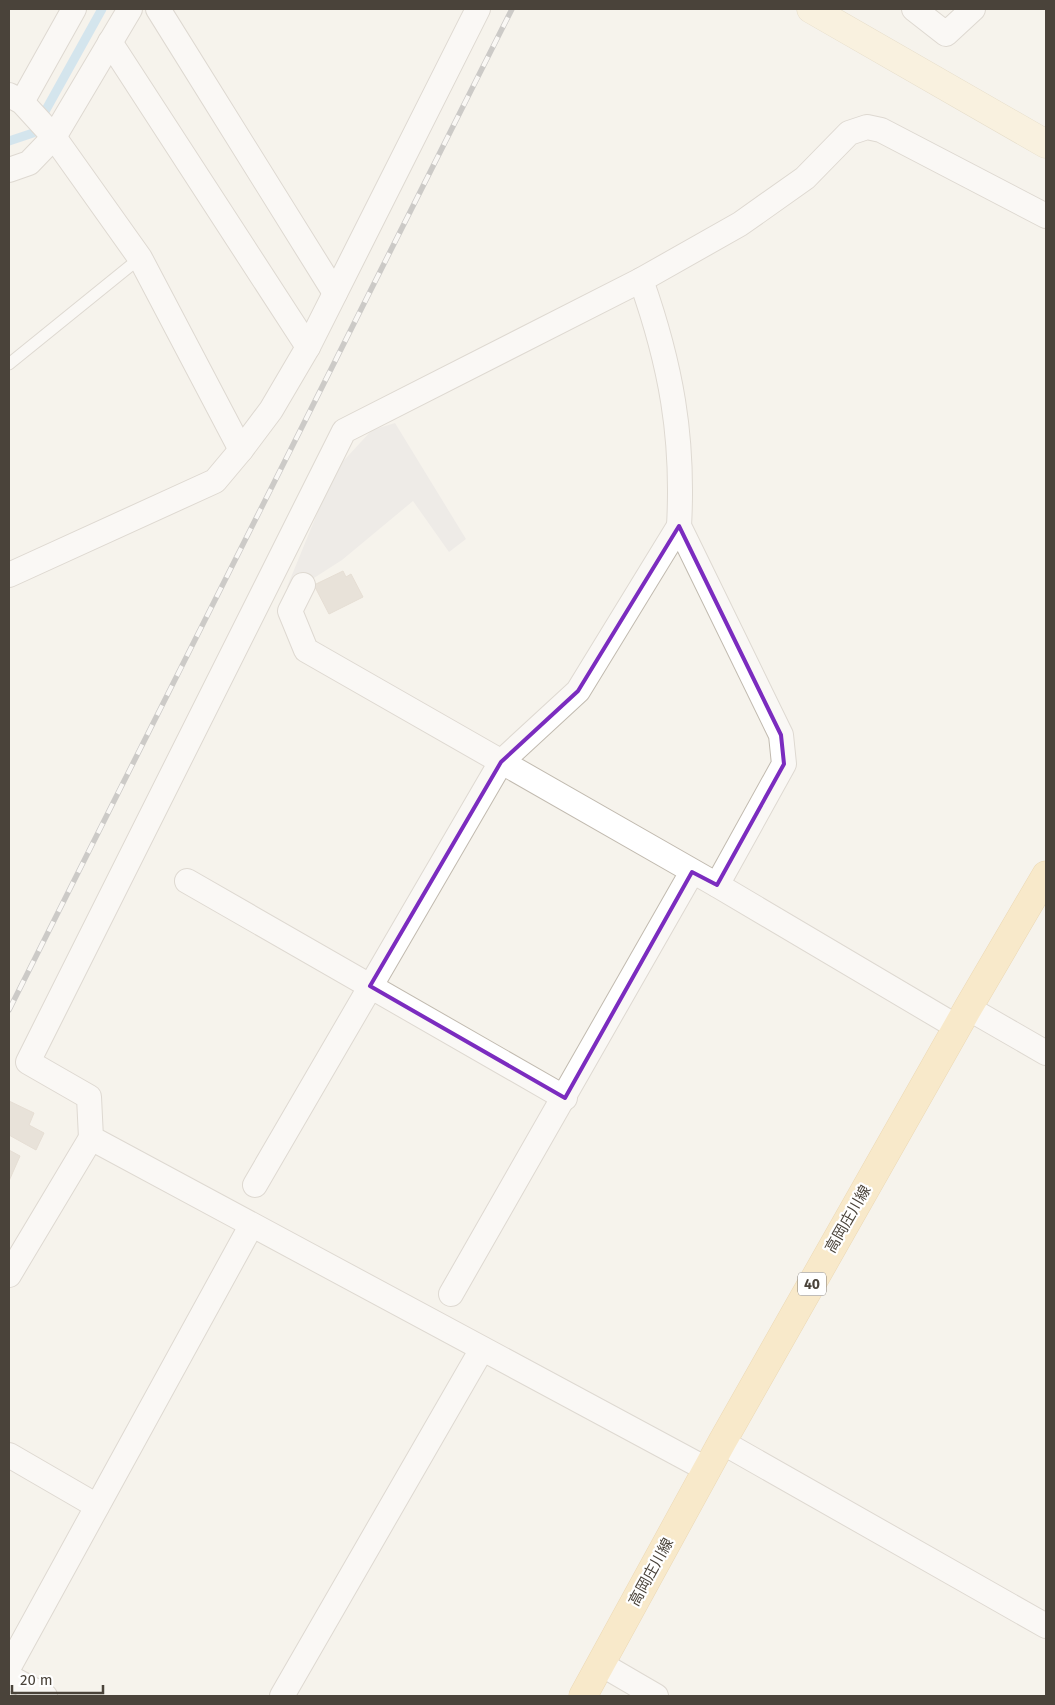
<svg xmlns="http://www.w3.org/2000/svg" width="1055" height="1705" font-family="'Fira Sans','Noto Sans JP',sans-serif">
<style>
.parking{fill:#e5e3e0}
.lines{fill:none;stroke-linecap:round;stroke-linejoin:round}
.stream{stroke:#acd5ee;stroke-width:9}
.building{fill:#d7cec2;stroke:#d2c6b5}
.lane-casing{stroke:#c1baaf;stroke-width:13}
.street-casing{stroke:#c1baaf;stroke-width:26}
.secondary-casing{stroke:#d3c49e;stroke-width:29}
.primary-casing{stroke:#e0bb70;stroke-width:29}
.lane{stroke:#fff;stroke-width:11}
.street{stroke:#fff;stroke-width:24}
.secondary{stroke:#fdf0cf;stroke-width:28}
.primary{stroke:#fadea1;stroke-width:28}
.rail-casing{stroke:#9a9a9a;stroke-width:5.5}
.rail{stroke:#fff;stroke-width:4;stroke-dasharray:11;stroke-linecap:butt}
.marked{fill:none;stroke:#7b2cbf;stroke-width:4;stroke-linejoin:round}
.labels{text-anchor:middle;stroke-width:4.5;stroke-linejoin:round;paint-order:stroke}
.shield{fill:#fff;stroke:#807b75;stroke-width:1}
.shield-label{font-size:14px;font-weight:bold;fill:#4a433a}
.street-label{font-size:15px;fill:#4a433a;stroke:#fff}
</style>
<rect width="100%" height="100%" fill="#f6f3ec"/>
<path class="parking" d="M395,423L466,539L449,552L413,501L342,560L303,585L287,587L335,470L372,430Z"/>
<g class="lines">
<path class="stream" d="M9,141L33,133L102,9"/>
</g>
<g class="building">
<path d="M343,571L346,577L351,574L363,597L329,614L314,585Z"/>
<path d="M9,1101L34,1113L29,1125L44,1133L36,1150L9,1135Z"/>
<path d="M9,1150L20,1156L9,1181Z"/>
</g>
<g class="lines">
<g class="lane-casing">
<path id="lane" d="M9,364L140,258"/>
</g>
<g class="street-casing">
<g id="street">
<path d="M158,9L335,293"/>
<path d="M914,9L946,34L973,9"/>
<path d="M110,42L308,347"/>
<path d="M9,95L22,102L54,137L140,258L241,450"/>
<path d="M22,102L74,9"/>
<path d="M9,170L29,163L54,137L130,9"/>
<path d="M641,280C671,365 684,437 679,526L781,735L784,764L717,885"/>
<path d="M9,575L215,481L241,450L271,410L308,347L478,9"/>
<path d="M303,585L290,611L306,650L717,885L957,1027"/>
<path d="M187,881L565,1098"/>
<path d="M968,1008L1046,1053"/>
<path d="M255,1185L501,762L578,691L679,526"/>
<path d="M9,1275L91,1138"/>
<path d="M451,1294L692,872"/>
<path d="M722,1442L1046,1626"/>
<path d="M9,1455L97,1506"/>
<path d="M708,1470L91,1138L89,1097L28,1062L344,431L641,280L740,224L805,178L849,133L867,127L881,130L1046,216"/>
<path d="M601,1664L656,1696"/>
<path d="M9,1667L251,1226"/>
<path d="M9,1677L45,1696"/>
<path d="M282,1696L482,1349"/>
</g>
</g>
<g class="secondary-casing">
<path id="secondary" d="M811,9L1046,144"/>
</g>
<g class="primary-casing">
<path id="primary" d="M583,1696L722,1442L968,1008L1046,875"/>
</g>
<use href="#lane" class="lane"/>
<use href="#street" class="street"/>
<use href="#secondary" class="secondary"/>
<use href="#primary" class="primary"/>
<g class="rail-casing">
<path id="rail" d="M9,1010L512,9"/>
</g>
<use href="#rail" class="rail"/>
</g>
<path d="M0 0H1055V1705H0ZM679,526L781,735L784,764L717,885L692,872L565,1098L370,986L501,762L578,691Z" fill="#f6f3ec" fill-opacity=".55" fill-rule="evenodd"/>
<path class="marked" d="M679,526L781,735L784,764L717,885L692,872L565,1098L370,986L501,762L578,691Z"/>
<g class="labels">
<rect class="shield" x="798" y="1272.5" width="28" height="23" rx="4"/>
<g class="shield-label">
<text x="812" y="1289">40</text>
</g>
<g class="street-label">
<text transform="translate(848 1219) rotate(-60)" y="5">高岡庄川線</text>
<text transform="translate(651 1572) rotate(-61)" y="5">高岡庄川線</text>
</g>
</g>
<rect width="1055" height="1705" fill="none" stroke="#4a433a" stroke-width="20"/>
<path d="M12 1685v8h91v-8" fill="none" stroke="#4a433a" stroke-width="2.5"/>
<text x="20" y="1685" font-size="15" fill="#4a433a" stroke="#ffffff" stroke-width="4" paint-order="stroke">20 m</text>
</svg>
